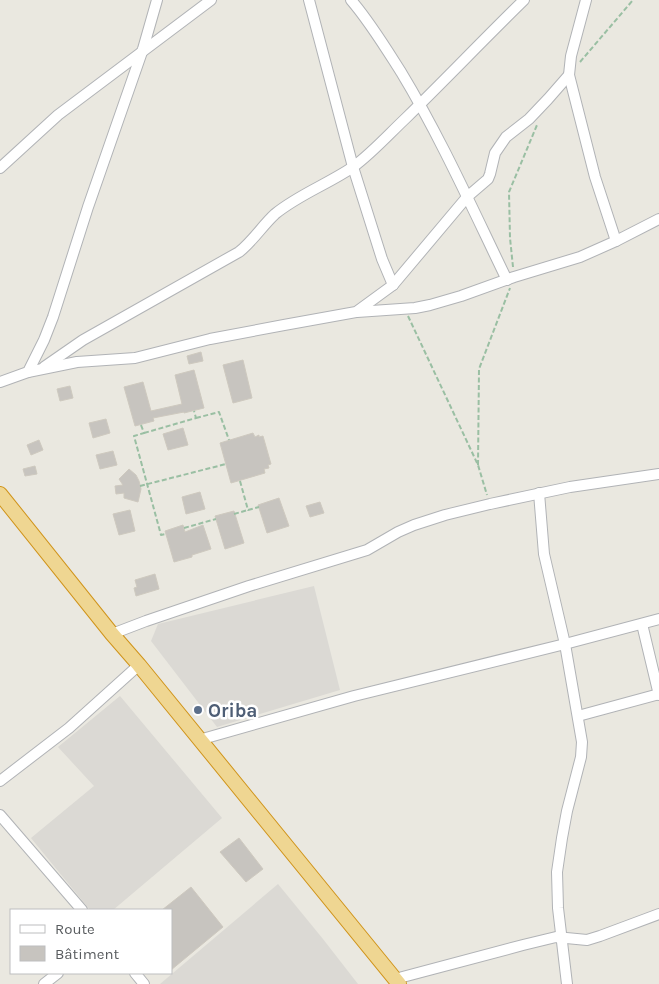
<svg xmlns="http://www.w3.org/2000/svg" width="659" height="984" font-family="Karla,sans-serif">
<style>
.industrial{fill:#dbd9d4}
.building{fill:#c7c4bf;stroke:#cec9bf}
.lines{fill:none;stroke-linecap:round;stroke-linejoin:round}
.minor-casing{stroke:#b1b3b6;stroke-width:12}
.highway-casing{stroke:#d0941a;stroke-width:16}
.path{stroke:#9abfa3;stroke-width:2;stroke-dasharray:5 2.5;stroke-linecap:butt}
.minor{stroke:#fff;stroke-width:10}
.highway{stroke:#efd692;stroke-width:14}
.service-dot{fill:#5c6f8a;stroke:#fff;stroke-width:2}
.labels{text-anchor:middle;stroke-width:5;stroke-linejoin:round;paint-order:stroke}
.service-label{font-size:19px;font-weight:bold;fill:#4e5e75;stroke:#fff;text-anchor:start}
</style>
<rect width="100%" height="100%" fill="#eae8e0"/>
<g class="industrial">
<path d="M314,586L340,690L217,727L151,641L158,624Z"/>
<path d="M120,696L222,818L113,910H90L31,838L94,786L58,747Z"/>
<path d="M278,884L323,939L358,984H160Z"/>
</g>
<g class="building">
<path d="M201,352L203,361L189,364L187,356Z"/>
<path d="M243,360L252,398L233,403L223,365Z"/>
<path d="M194,370L204,408L184,413V412L153,418L154,421L135,426L124,387L143,382L151,411L182,404L175,375Z"/>
<path d="M70,386L73,398L60,401L57,389Z"/>
<path d="M106,419L110,433L93,438L89,423Z"/>
<path d="M183,428L188,445L168,450L163,434Z"/>
<path d="M253,433L255,437L259,435V437L263,436L271,464L268,465L269,468L264,469L265,473L231,483L220,443Z"/>
<path d="M39,440L43,450L31,455L27,445Z"/>
<path d="M113,451L117,465L100,469L96,455Z"/>
<path d="M35,466L37,474L25,476L23,469Z"/>
<path d="M129,469L136,475L139,481L141,489L138,502L124,498V493L116,494L115,486L123,485L119,479Z"/>
<path d="M200,492L205,509L186,514L182,497Z"/>
<path d="M279,498L289,526L267,533L258,505Z"/>
<path d="M320,502L324,513L310,517L306,506Z"/>
<path d="M130,510L135,531L119,535L113,514Z"/>
<path d="M234,511L244,543L225,549L215,516Z"/>
<path d="M183,525L185,532L203,525L211,549L192,555V557L174,562L165,531Z"/>
<path d="M155,574L159,589L136,596L134,588L137,587L135,580Z"/>
<path d="M239,838L263,869L246,882L220,852Z"/>
<path d="M191,887L223,927L171,970V910H162Z"/>
</g>
<g class="lines">
<g class="minor-casing">
<g id="minor">
<path d="M309,0L353,167L382,259L393,285"/>
<path d="M351,0C370,22 385,47 401,72C441,138 473,210 507,280"/>
<path d="M586,0L571,56L569,75L595,177L616,241"/>
<path d="M0,168L58,115L211,0"/>
<path d="M357,312L415,308L430,305L461,296L514,277L580,257L616,241L659,219"/>
<path d="M44,367L83,340L239,252C253,241 262,226 275,214C298,195 328,184 353,167C372,153 389,134 406,118C446,79 484,39 524,0"/>
<path d="M28,372L77,362L135,358L210,339L284,325L356,312L393,285L467,197L488,179L490,174L495,153L506,137L529,119L548,99L569,75"/>
<path d="M0,382L28,372L44,340L53,317L88,207L143,49L157,0"/>
<path d="M539,493L544,554L565,644L582,742L581,757L567,811L562,838L557,872L558,908L567,984"/>
<path d="M642,624L659,695"/>
<path d="M112,634L146,621L249,586L367,550L398,532L414,525L445,515L490,504L570,487L659,474"/>
<path d="M578,716L659,694"/>
<path d="M199,740L354,696L565,644L659,619"/>
<path d="M0,781L69,728L139,665"/>
<path d="M0,815L82,910"/>
<path d="M135,973L144,984"/>
<path d="M395,979L523,945L556,937L587,940L600,936L659,914"/>
<path d="M44,984L58,973"/>
</g>
</g>
<g class="highway-casing">
<path id="highway" d="M0,494L112,634L139,665L399,984"/>
</g>
<g class="path">
<path d="M580,62L633,0"/>
<path d="M513,267L510,238L509,192L537,125"/>
<path d="M408,316L478,465L487,495"/>
<path d="M196,418L219,412L229,440"/>
<path d="M141,425L144,433L134,436L161,535L166,534"/>
<path d="M144,433L196,418L194,411"/>
<path d="M478,465L479,369L510,288"/>
<path d="M240,481L248,510L259,507"/>
<path d="M140,486L226,464"/>
<path d="M234,514L248,510"/>
<path d="M184,528L216,519"/>
</g>
<use href="#minor" class="minor"/>
<use href="#highway" class="highway"/>
</g>
<circle class="service-dot" cx="198" cy="710" r="5"/>
<g class="labels">
<g class="service-label">
<text x="208" y="717">Oriba</text>
</g>
</g>
<rect x="10" y="909" width="162" height="65" fill="#ffffff" stroke="#bdbebf"/>
<rect x="20" y="925" width="25" height="8" fill="#ffffff" stroke="#bdbebf"/>
<text x="55" y="934" font-size="15" fill="#595c5f">Route</text>
<rect x="20" y="946" width="25" height="15" fill="#c7c4bf" stroke="#bdbebf"/>
<text x="55" y="959" font-size="15" fill="#595c5f">Bâtiment</text>
</svg>
